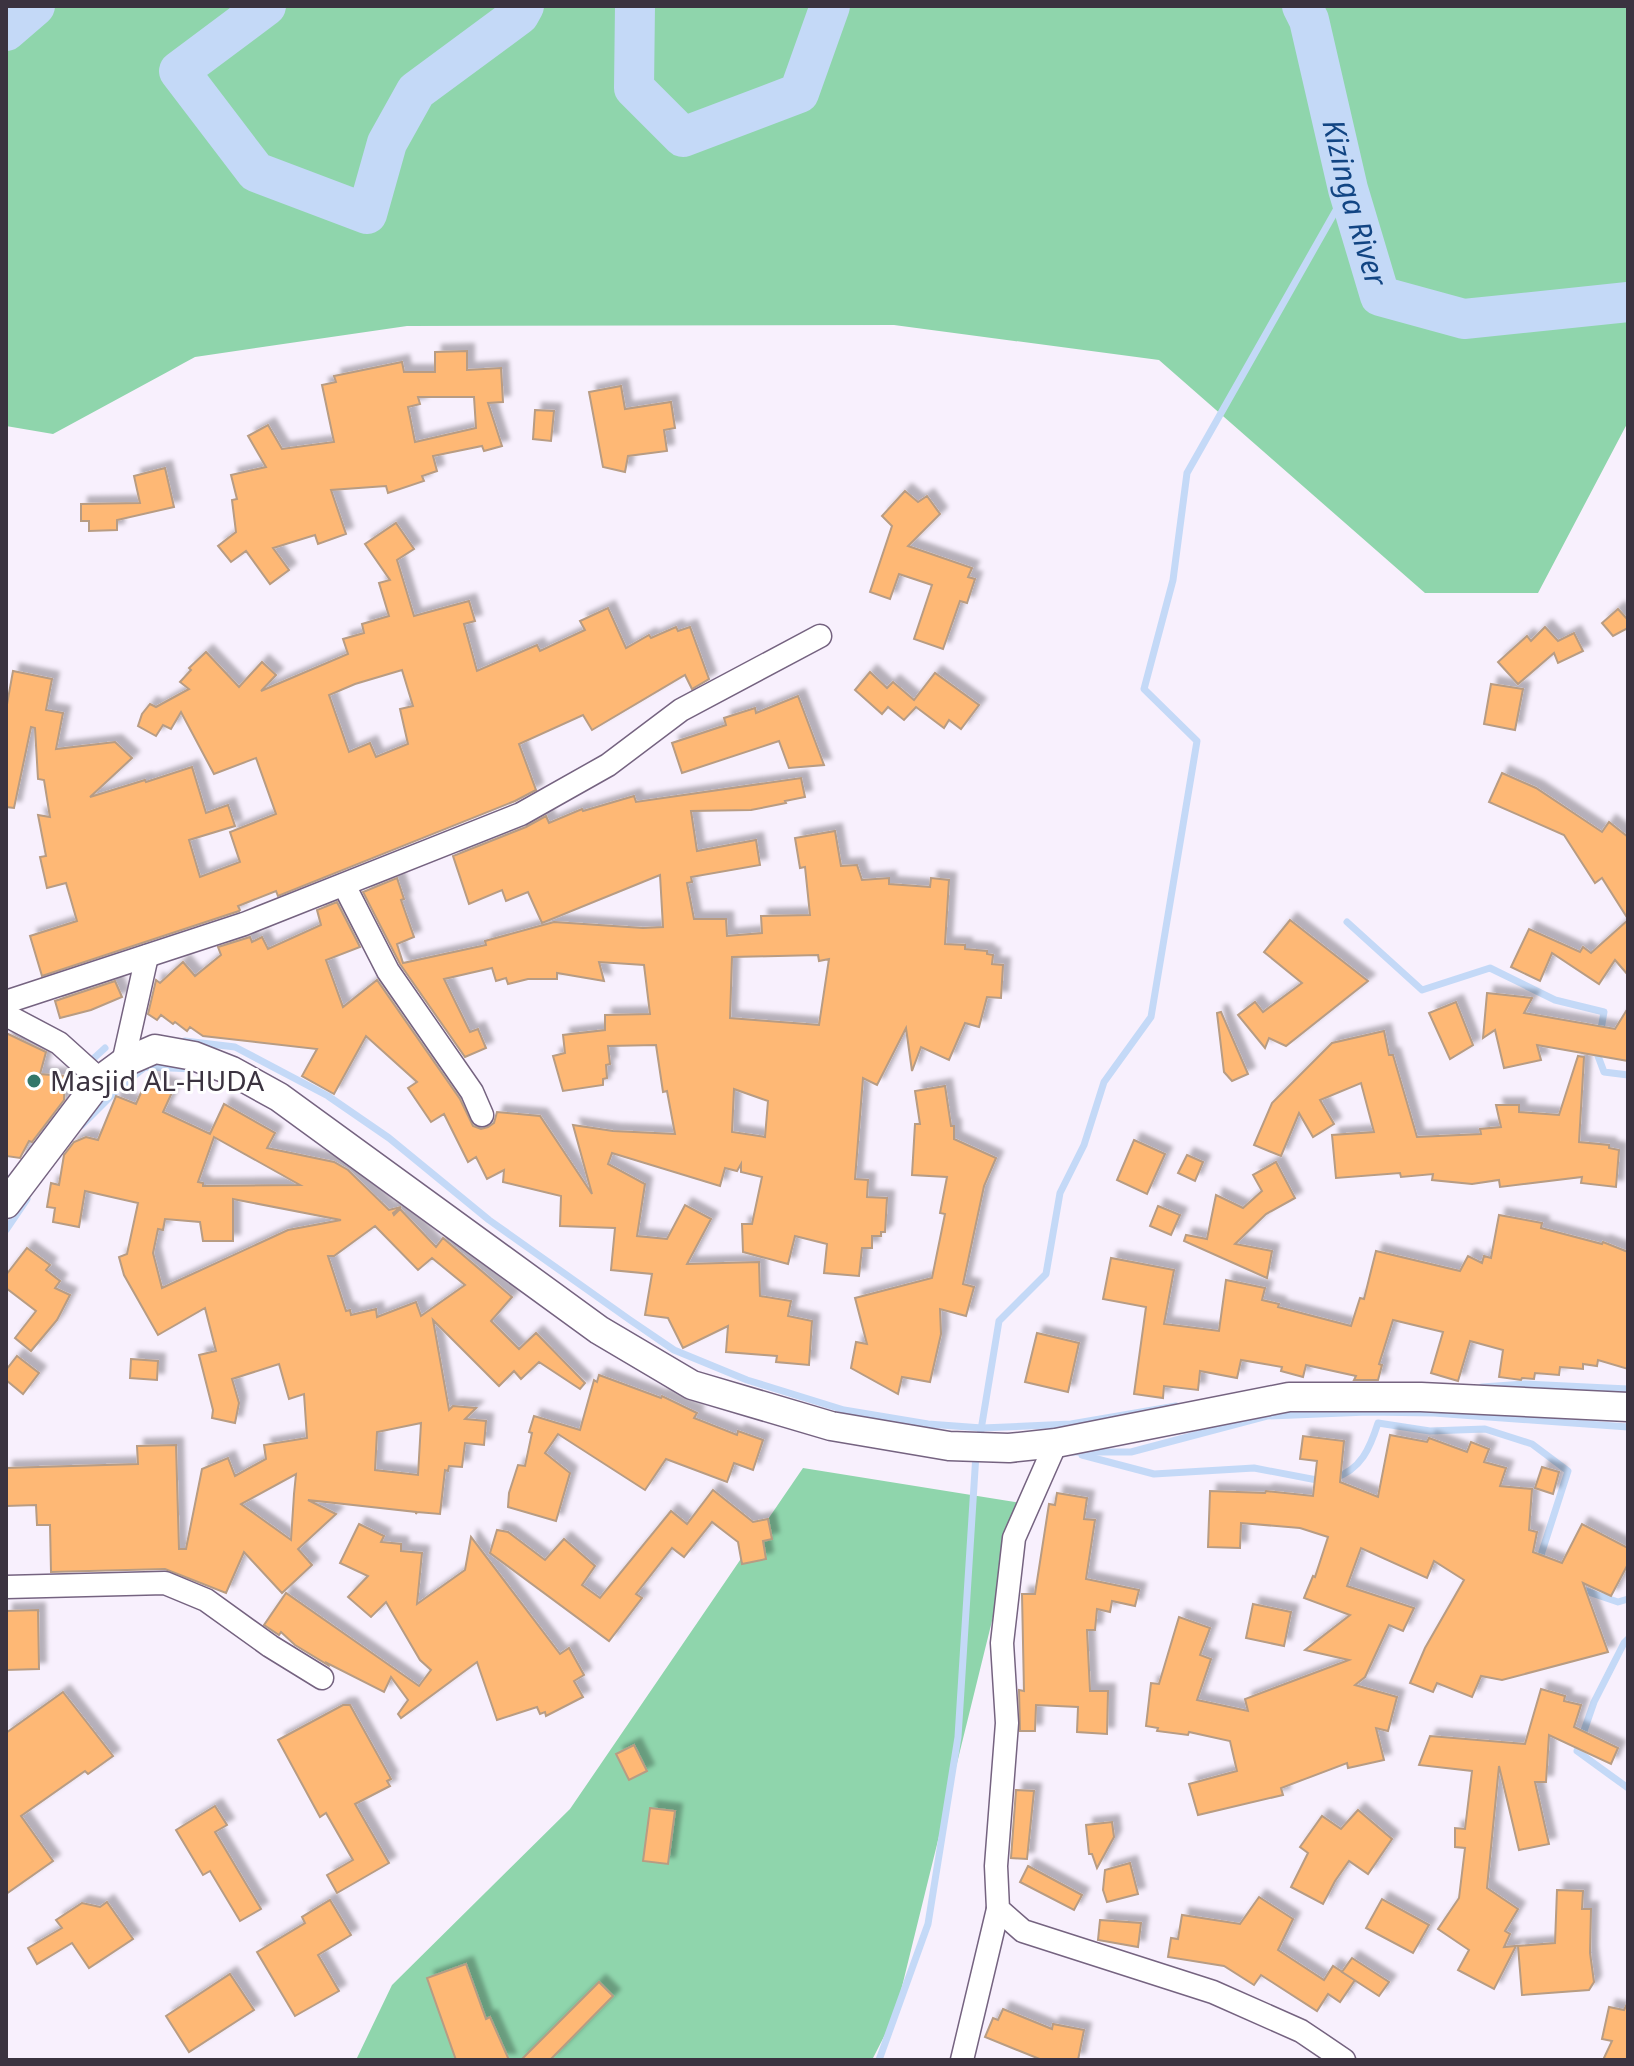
<svg xmlns="http://www.w3.org/2000/svg" width="1634" height="2066" font-family="'Noto Sans',sans-serif">
<style>
.green{fill:#8fd5ac}
.lines{fill:none;stroke-linecap:round;stroke-linejoin:round}
.stream{stroke:#c4d9f7;stroke-width:7}
.river{stroke:#c4d9f7;stroke-width:40}
.building{fill:#feb875;stroke:#b89c83;stroke-width:2;fill-rule:evenodd;filter:url(#shadow)}
.minor-casing{stroke:#756380;stroke-width:25}
.tertiary-casing{stroke:#756380;stroke-width:31}
.minor{stroke:#fff;stroke-width:22}
.tertiary{stroke:#fff;stroke-width:28}
.poi-dot{fill:#347769;stroke:#fff;stroke-width:3}
.labels{text-anchor:middle;stroke-width:6;stroke-linejoin:round;paint-order:stroke}
.poi-label{font-size:28px;fill:#3b3340;stroke:#fff;text-anchor:start}
.water-label{font-size:30px;font-style:italic;fill:#124583;stroke:#fff}
</style>
<defs>
<filter id="shadow"><feDropShadow dx="7" dy="-7" stdDeviation="2" flood-color="#0004"/></filter>
</defs>
<rect width="100%" height="100%" fill="#f8f0fd"/>
<g class="green">
<path d="M6,6H1628V422L1538,593H1425L1159,360L894,325L407,326L195,357L53,434L6,426Z"/>
<path d="M803,1468L1021,1503L895,2015L872,2060H356L392,1985L570,1809Z"/>
</g>
<g class="lines">
<g class="stream">
<path d="M1347,922L1422,990L1490,968L1555,1000L1604,1012L1600,1035"/>
<path d="M185,1041L235,1047L328,1096L389,1138L489,1220L630,1320L674,1350L747,1380L844,1410L928,1424L982,1428L1071,1424L1176,1406"/>
<path d="M1599,1047L1598,1056L1604,1072L1628,1075"/>
<path d="M93,1068V1059L105,1048"/>
<path d="M82,1125L119,1088L145,1067L195,1069"/>
<path d="M6,1230L27,1199"/>
<path d="M1482,1387L1525,1384L1628,1389"/>
<path d="M979,1442L999,1321L1046,1274L1060,1193L1084,1145L1104,1082L1151,1017L1197,741L1144,689L1173,580L1187,473L1348,189"/>
<path d="M1073,1452H1131L1267,1416L1368,1412L1434,1413L1628,1427"/>
<path d="M1082,1455L1154,1474L1254,1468L1322,1481"/>
<path d="M1334,1478C1361,1470 1370,1448 1378,1423L1430,1431L1485,1429L1532,1444L1568,1471L1539,1561"/>
<path d="M1577,1588L1618,1602L1628,1599"/>
<path d="M1628,1639L1624,1643L1594,1702L1577,1751L1628,1788"/>
<path d="M879,2060L928,1924L958,1737L976,1454"/>
</g>
<g class="river">
<path d="M266,6L179,71L256,172L367,214L387,143L416,91L519,15L524,6"/>
<path d="M635,6L634,88L683,137L799,93L830,6"/>
<path id="s1" d="M1302,6L1309,20L1348,189L1380,296L1464,319L1628,302"/>
<path d="M6,31L35,6"/>
</g>
</g>
<g class="building">
<path d="M467,351V370L501,368L503,402L488,403L502,446L484,451L482,446L433,456L437,471L422,476L424,481L388,493L386,486L331,490L346,534L318,544L315,535L273,548L289,570L270,584L246,551L231,562L218,546L236,532L232,500L237,499L231,475L266,467L248,436L268,425L282,449L334,442L322,385L336,382L334,376L402,362L404,372H435V352ZM418,397H474L476,428L415,442L408,407L420,404Z"/>
<path d="M621,386L625,409L671,402L675,428L664,430L667,451L628,456L625,472L603,467L589,392Z"/>
<path d="M535,410L554,411L551,441L533,439Z"/>
<path d="M165,468L174,507L117,520V530L89,531V521H81V504L140,503L134,476Z"/>
<path d="M905,491L918,502L927,496L940,514L908,546L972,568L968,577L975,579L967,603L960,601L943,649L914,639L932,585L899,574L890,599L870,592L892,526L882,516Z"/>
<path d="M396,523L414,549L397,560L414,616L469,601L475,621L464,624L477,671L537,645L540,651L585,630L580,621L608,608L626,648L649,635L651,638L676,627L678,631L690,627L709,679L692,689L685,675L592,730L583,715L519,744L536,790L515,801L278,896L276,891L238,906L240,910L239,911L42,976L30,936L77,921L66,883L47,888L40,857L46,856L38,815L50,817L44,780L38,779L35,728L31,727L14,808L6,807V710L13,671L52,679L46,710L63,713L56,749L115,742L132,758L90,797L145,780L146,782L192,767L206,813L228,805L235,826L189,840L200,877L240,862L230,832L276,814L256,758L214,774L181,712L171,729L163,725L156,736L138,726L142,714L150,704L156,707L189,689L180,682L191,670L189,668L206,652L239,687L262,662L276,675L261,691L348,654L343,639L364,633L362,624L389,616L379,583L390,580L365,544ZM402,670L413,706L400,709L408,744L376,757L370,743L349,752L329,695L355,684Z"/>
<path d="M1618,609L1628,620V628L1613,636L1602,623Z"/>
<path d="M1545,627L1558,641L1574,633L1583,651L1558,663L1554,653L1518,684L1498,662L1527,636L1531,641Z"/>
<path d="M870,672L887,688L893,682L914,700L935,673L979,705L961,729L949,720L944,728L916,707L904,720L888,707L882,714L855,690Z"/>
<path d="M1491,684L1523,689L1515,730L1484,724Z"/>
<path d="M798,696L824,765L789,768L779,741L682,773L672,743L726,725L724,718L755,708L756,713Z"/>
<path d="M1502,773L1536,788L1602,832L1609,822L1628,837V919L1602,878L1595,883L1564,835L1489,802Z"/>
<path d="M801,778L805,797L785,801L786,803L751,810L691,811L697,851L756,840L760,865L691,877L692,882L687,883L694,919H726L727,936L762,933L761,916L810,915L805,867L800,868L795,838L835,831L841,866L857,865L862,880L889,878V884L930,887L931,878L949,880L945,944L965,945V949L987,951V954L993,955L992,964L1003,965L1001,998L987,997L979,1027L965,1023L949,1060L921,1047L912,1071L906,1028L877,1085L863,1078L855,1179L868,1180L867,1197L887,1198L885,1232H881V1236H872V1248H862L859,1276L824,1273L827,1244L795,1236L788,1264L743,1252L742,1224H752L762,1177L741,1172V1164L737,1171L725,1168L720,1186L612,1153L608,1164L645,1184L637,1236L667,1239L685,1205L711,1219L687,1264L759,1262L760,1296L791,1301L788,1316L812,1321L809,1365L776,1362L777,1356L726,1352L728,1326L683,1348L668,1318L645,1315L652,1274L611,1270L615,1228L560,1226L561,1196L503,1182L504,1170L487,1179L476,1157L468,1162L444,1114L431,1122L408,1088L417,1082L366,1036L334,1094L302,1076L317,1049L203,1036L190,1027L187,1031L175,1022L173,1024L161,1015L157,1020L148,1014L156,980L160,983L183,962L195,976L221,955L218,947L250,937L252,942L262,937L268,949L321,925L317,910L337,902L360,947L326,960L343,1007L377,980L460,1099L473,1126L481,1129L488,1127L494,1123L497,1112L540,1116L592,1194L573,1125L613,1131L675,1134L667,1091L663,1092L656,1045L608,1046L610,1064L606,1065L607,1078L603,1079V1085L563,1091L553,1056L565,1053L563,1035L605,1030V1015L650,1014L644,965L599,962L604,981L557,973V979H528L508,984L506,978L496,981L492,968L444,979L470,1032L478,1029L486,1048L465,1057L400,964L363,892L397,878L404,899L401,900L414,937L397,944L403,963L486,945L485,941L554,922L643,928L663,927L660,875L542,923L528,892L506,901L502,890L469,904L453,856L526,827L546,816L549,823L582,809L583,811L634,796L636,802ZM818,955L819,961L829,959L819,1025L730,1018L732,957ZM734,1089L768,1101L765,1137L732,1132Z"/>
<path d="M1290,920L1368,981L1286,1046L1269,1038L1265,1048L1238,1015L1255,1002L1263,1012L1302,983L1264,952Z"/>
<path d="M1628,920V975L1615,960L1599,984L1552,953L1540,981L1511,967L1529,929L1580,952L1583,947L1591,953Z"/>
<path d="M115,981L122,997L91,1010L60,1018L55,1001Z"/>
<path d="M1487,993L1532,998L1524,1013L1615,1029L1628,1008V1061L1537,1045L1541,1060L1504,1068L1495,1030L1483,1038Z"/>
<path d="M1456,1002L1473,1045L1450,1059L1429,1013Z"/>
<path d="M1221,1012L1248,1074L1232,1081L1224,1072L1217,1013Z"/>
<path d="M1384,1031L1389,1055H1393L1417,1137L1481,1134L1480,1129L1501,1127L1496,1105H1519V1112L1559,1115L1578,1056L1584,1057L1579,1142L1609,1145V1148L1619,1150L1616,1187L1581,1183L1582,1177L1500,1187L1499,1180L1472,1184L1432,1180L1433,1174L1401,1177L1400,1173L1336,1178L1332,1135L1374,1132L1361,1083L1320,1100L1334,1124L1313,1137L1299,1113L1281,1156L1254,1145L1272,1103L1332,1043Z"/>
<path d="M6,1033L46,1052L40,1074L65,1076L64,1100L32,1142L29,1141L20,1158L6,1156Z"/>
<path d="M148,1077L174,1088L163,1112L210,1134L224,1104L275,1133L267,1148L334,1162L348,1170L389,1210L401,1207L393,1213L394,1215L400,1209L436,1247L443,1238L512,1297L491,1321L519,1349L536,1333L585,1383L580,1389L539,1362L521,1379L514,1371L499,1386L433,1320L449,1410L453,1406L476,1408L465,1419L486,1421L484,1445L465,1443L462,1467L449,1466L448,1471L445,1470L440,1514L417,1512L416,1514V1512L308,1500L336,1514L298,1549L312,1565L282,1593L244,1552L226,1593L165,1569L51,1572L50,1525H37L36,1505L6,1506V1468L138,1464L137,1446L176,1445L179,1549H186L202,1469L228,1458L235,1476L266,1459L264,1445L307,1438L304,1394L289,1399L279,1364L232,1379L239,1403L235,1423L212,1418L213,1410L199,1355L216,1351L205,1308L158,1335L124,1275L119,1257L127,1254L138,1203L85,1191L79,1227L53,1222L55,1208L47,1207L51,1183L59,1185L64,1155L74,1142L86,1137L98,1140L116,1096L136,1104ZM214,1137L259,1162L300,1185L203,1186V1183L198,1182ZM233,1199L341,1220L288,1230L162,1288L153,1253L158,1229L163,1230L165,1219L200,1222L203,1241H233ZM375,1226L418,1270L432,1258L465,1285L421,1316L416,1302L377,1317L376,1309L351,1315L350,1310L346,1311L328,1256H334ZM421,1423L418,1475L375,1470L377,1432ZM296,1474L294,1494L291,1540L241,1504Z"/>
<path d="M945,1086L951,1126H954V1139L996,1158L984,1186L963,1284L974,1287L966,1316L940,1309L941,1334L930,1382L902,1377L898,1394L851,1368L856,1342L867,1344L855,1298L932,1278L945,1214L940,1213L947,1177L912,1175L915,1124H920L915,1091Z"/>
<path d="M1134,1140L1165,1154L1147,1194L1117,1180Z"/>
<path d="M1187,1155L1203,1162L1195,1181L1178,1173Z"/>
<path d="M1276,1162L1295,1198L1266,1214L1235,1244L1272,1251L1267,1278L1184,1241L1186,1235L1207,1239L1216,1195L1243,1208L1262,1191L1253,1175Z"/>
<path d="M1158,1206L1180,1215L1171,1235L1150,1226Z"/>
<path d="M1499,1215L1542,1223L1541,1228L1602,1244L1603,1242L1628,1252V1369L1598,1360L1597,1366L1583,1364V1369L1560,1367L1559,1375L1535,1373L1534,1379L1522,1378L1521,1380L1499,1377L1503,1350L1470,1341L1458,1381L1431,1373L1443,1332L1393,1320L1379,1364L1382,1365L1378,1380H1354L1356,1376L1306,1365L1303,1377L1281,1371L1282,1367L1241,1360L1237,1378L1200,1371L1198,1390L1164,1386L1163,1398L1134,1394L1146,1307L1103,1299L1111,1258L1174,1270L1164,1324L1219,1331L1226,1280L1265,1288L1262,1300L1279,1304L1278,1307L1351,1326L1360,1298L1364,1299L1376,1251L1460,1271L1468,1256L1482,1263L1484,1256L1491,1258Z"/>
<path d="M27,1248L50,1265L46,1270L60,1281L55,1288L70,1295L57,1320L31,1351L15,1338L36,1311L6,1288V1275Z"/>
<path d="M1037,1333L1079,1343L1068,1392L1025,1382Z"/>
<path d="M17,1356L39,1373L23,1394L6,1380V1370Z"/>
<path d="M131,1359L158,1361L157,1380L130,1378Z"/>
<path d="M599,1375L661,1398L662,1396L697,1413L694,1418L737,1435L738,1431L763,1440L753,1470L734,1463L727,1482L666,1459L645,1490L558,1434L545,1453L570,1473L556,1521L508,1507L509,1493L518,1465L525,1466L532,1433L529,1432L534,1416L580,1430L594,1380L597,1382Z"/>
<path d="M1390,1435L1427,1442L1429,1438L1467,1452L1471,1442L1489,1449L1484,1462L1506,1468L1500,1486L1532,1489L1529,1530L1537,1532L1533,1552L1562,1563L1582,1524L1628,1548V1564L1611,1596L1583,1583L1608,1652L1502,1680L1481,1676L1472,1697L1437,1683L1433,1692L1410,1683L1425,1648L1464,1580L1434,1561L1427,1578L1361,1548L1347,1586L1414,1608L1403,1631L1389,1625L1365,1677L1355,1685L1397,1697L1388,1731L1376,1728L1384,1760L1348,1768L1347,1763L1281,1788L1283,1795L1198,1815L1189,1784L1237,1771L1230,1741L1189,1732L1188,1735L1157,1731L1158,1728L1146,1726L1151,1683L1159,1684L1179,1617L1210,1628L1200,1655L1211,1659L1197,1700L1248,1711L1245,1699L1349,1660L1305,1650L1350,1615L1304,1598L1313,1576L1315,1577L1328,1537L1300,1528L1241,1523L1240,1548L1208,1547L1210,1491L1265,1493L1266,1491L1313,1496L1317,1461L1300,1459L1303,1436L1344,1441L1340,1482L1378,1497Z"/>
<path d="M1542,1467L1559,1472L1553,1494L1535,1488Z"/>
<path d="M713,1490L753,1522L768,1519L772,1539L763,1541L766,1559L742,1564L738,1542L712,1522L684,1557L672,1548L636,1594L642,1598L609,1641L490,1553L497,1530L508,1532L545,1560L564,1539L595,1566L582,1585L600,1598L671,1511L687,1524Z"/>
<path d="M1057,1493L1087,1498L1084,1519L1095,1520L1086,1579L1139,1590L1135,1606L1112,1601L1110,1612L1097,1609L1095,1630H1087L1090,1691H1108L1107,1734L1077,1732L1078,1707L1036,1705L1035,1731H1020L1019,1690L1024,1691L1022,1594H1035L1049,1504L1055,1505Z"/>
<path d="M359,1524L384,1536L381,1542L401,1544V1551L422,1553L417,1604L465,1570L471,1537L560,1654L569,1648L584,1675L574,1681L583,1697L546,1716L545,1712L540,1714L537,1707L497,1720L477,1662L401,1718L398,1714L408,1700L391,1677L384,1692L327,1663L328,1665L295,1645L281,1632L279,1635L264,1625L286,1593L419,1686L431,1670L420,1660L386,1602L371,1617L348,1597L368,1576L340,1563Z"/>
<path d="M1253,1604L1291,1612L1284,1646L1246,1638Z"/>
<path d="M38,1610L39,1669L6,1670V1611Z"/>
<path d="M1541,1689L1565,1696L1564,1701L1581,1705L1574,1727L1618,1748L1611,1764L1549,1735L1546,1782H1535L1549,1844L1519,1850L1499,1766L1487,1888L1518,1909L1505,1931L1510,1934L1504,1947L1516,1946L1494,1989L1458,1970L1469,1950L1438,1929L1459,1898L1465,1848L1455,1847V1828L1465,1829L1472,1771L1419,1765L1430,1736L1525,1744Z"/>
<path d="M63,1692L113,1756L88,1774L85,1771L21,1816L53,1861L6,1894V1733Z"/>
<path d="M343,1705H350L391,1779L387,1781L390,1786L355,1804L389,1863L337,1893L327,1875L353,1860L326,1813L320,1817L278,1740Z"/>
<path d="M634,1745L647,1771L629,1780L616,1754Z"/>
<path d="M1016,1790L1034,1791L1027,1859L1011,1858Z"/>
<path d="M215,1806L227,1825L215,1832L261,1909L240,1921L210,1871L203,1875L176,1830Z"/>
<path d="M650,1808L675,1811L668,1864L643,1861Z"/>
<path d="M1358,1810L1392,1839L1368,1874L1349,1861L1335,1881L1323,1904L1291,1887L1308,1853L1300,1847L1322,1816L1341,1829Z"/>
<path d="M1112,1822L1114,1837L1097,1868L1092,1854H1089L1086,1825Z"/>
<path d="M1130,1863L1138,1894L1107,1902L1103,1890L1105,1870Z"/>
<path d="M1028,1866L1082,1895L1074,1910L1020,1882Z"/>
<path d="M1557,1890L1583,1891L1582,1909H1591L1590,1953L1594,1982L1589,1990L1522,1995L1518,1946L1555,1943Z"/>
<path d="M1259,1897L1293,1919L1278,1950L1324,1980L1333,1966L1355,1980L1340,2002L1328,1994L1317,2011L1261,1975L1254,1985L1224,1966L1168,1957L1171,1938L1178,1939L1182,1915L1240,1924Z"/>
<path d="M1382,1899L1429,1925L1413,1953L1366,1928Z"/>
<path d="M330,1900L351,1935L318,1955L339,1991L295,2016L257,1952L305,1923L302,1917Z"/>
<path d="M107,1902L133,1939L89,1968L72,1943L37,1964L28,1948L62,1928L56,1920L82,1903L100,1907Z"/>
<path d="M1100,1920L1141,1923L1138,1947L1098,1940Z"/>
<path d="M1352,1958L1389,1982L1379,1996L1342,1972Z"/>
<path d="M466,1964L486,2019L490,2017L509,2060H456L427,1978Z"/>
<path d="M230,1974L254,2010L189,2052L166,2016Z"/>
<path d="M599,1982L613,1996L550,2060H521Z"/>
<path d="M1628,2002V2060H1603L1612,2041L1602,2039L1609,2007L1624,2010Z"/>
<path d="M1003,2009L1052,2029L1053,2024L1084,2030L1078,2060H1042L985,2037L993,2018L998,2020Z"/>
</g>
<g class="lines">
<g class="minor-casing">
<g id="minor">
<path d="M344,885L388,971L472,1092L482,1115"/>
<path d="M6,1002L244,924L521,814L608,765L681,710L820,636"/>
<path d="M6,1015L59,1043L100,1080"/>
<path d="M123,1063L147,956"/>
<path d="M1056,1443L1014,1538L1002,1643L1007,1723L996,1866L998,1909L1023,1931L1213,1992L1301,2031L1344,2060"/>
<path d="M6,1587L165,1583L206,1600L270,1646L322,1678"/>
<path d="M962,2060L998,1909"/>
</g>
</g>
<g class="tertiary-casing">
<path id="tertiary" d="M6,1204L100,1080L123,1063L155,1049L194,1056L232,1071L279,1097L599,1330L692,1385L831,1426L949,1446L1009,1448L1056,1443L1289,1397H1421L1628,1407"/>
</g>
<use href="#minor" class="minor"/>
<use href="#tertiary" class="tertiary"/>
</g>
<circle class="poi-dot" cx="34" cy="1081" r="8"/>
<g class="labels">
<g class="poi-label">
<text x="50" y="1091">Masjid AL-HUDA</text>
</g>
<g class="water-label">
<text dy="10" stroke="none"><textPath href="#s1" startOffset="204">Kizinga River</textPath></text>
</g>
</g>
<rect width="1634" height="2066" fill="none" stroke="#3b3340" stroke-width="16"/>
</svg>
